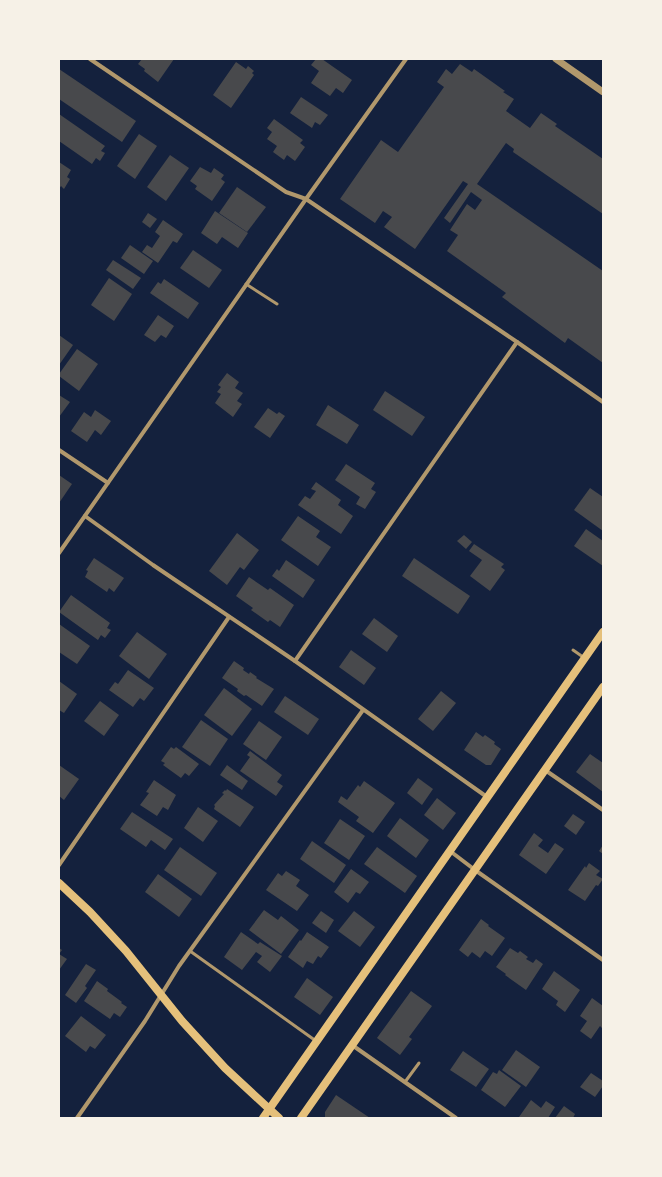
<svg xmlns="http://www.w3.org/2000/svg" width="662" height="1177" font-family="'Noto Serif',serif">
<style>
.building{fill:#48494c}
.lines{fill:none;stroke-linecap:round;stroke-linejoin:round}
.service{stroke:#b1986c;stroke-width:3}
.minor{stroke:#b1986c;stroke-width:4}
.tertiary{stroke:#b1986c;stroke-width:7}
.secondary{stroke:#e5c07b;stroke-width:8}
</style>
<rect width="100%" height="100%" fill="#14213d"/>
<g class="building">
<path d="M142,59H174L158,82L144,71L145,69L138,64Z"/>
<path d="M316,59H322L352,80L343,93L336,88L330,96L311,83L319,71L311,65Z"/>
<path d="M236,62L246,69L248,66L254,71L252,73L254,75L231,108L213,95Z"/>
<path d="M460,64L472,72L474,69L505,91L503,92L514,99L506,111L530,128L541,113L557,124L555,126L603,159V214L513,152L514,149L506,143L477,184L603,271V363L568,338L565,343L502,297L506,293L447,251L458,235L450,230L467,204L475,210L482,200L471,192L450,223L444,218L468,184L463,181L415,249L384,227L392,217L383,211L375,223L340,199L381,140L398,152L444,87L437,82L446,69L452,74Z"/>
<path d="M59,69L136,121L122,142L59,99Z"/>
<path d="M301,97L328,115L320,125L315,122L312,128L290,113Z"/>
<path d="M59,114L105,146L101,151L105,153L100,161L96,158L92,164L59,141Z"/>
<path d="M274,119L303,140L300,143L305,147L295,161L287,155L284,160L273,152L277,146L267,139L272,132L267,128Z"/>
<path d="M139,134L157,146L135,179L117,166Z"/>
<path d="M170,155L189,168L166,201L147,187Z"/>
<path d="M59,162L71,170L67,177L70,179L64,189L61,186L59,189Z"/>
<path d="M200,167L211,173L214,168L224,175L221,179L225,182L212,201L195,189L197,186L190,181Z"/>
<path d="M237,187L266,207L247,232L219,213Z"/>
<path d="M215,211L248,233L238,248L222,237L217,244L201,233Z"/>
<path d="M148,213L157,219L150,228L142,222Z"/>
<path d="M163,220L183,234L177,243L173,241L158,263L142,252L147,245L152,248L160,236L155,232Z"/>
<path d="M130,245L153,261L144,274L121,258Z"/>
<path d="M193,250L222,270L209,288L180,268Z"/>
<path d="M113,260L141,278L133,289L106,270Z"/>
<path d="M109,278L132,294L114,321L91,305Z"/>
<path d="M164,279L199,303L188,319L150,293L158,282L161,284Z"/>
<path d="M158,315L174,326L166,338L161,335L155,342L144,335Z"/>
<path d="M59,335L73,345L59,365Z"/>
<path d="M77,349L98,364L79,391L59,376V374Z"/>
<path d="M227,373L239,382L235,388L243,393L237,401L242,404L233,417L215,403L221,394L217,392L221,387L218,385Z"/>
<path d="M385,391L425,417L412,436L373,410Z"/>
<path d="M59,395L70,402L59,417Z"/>
<path d="M328,405L359,425L347,444L316,425Z"/>
<path d="M268,408L277,414L279,412L285,416L270,438L254,427Z"/>
<path d="M95,410L111,421L101,435L95,430L87,442L71,431L84,412L91,417Z"/>
<path d="M346,464L375,483L371,489L376,492L365,509L356,504L360,497L335,480Z"/>
<path d="M59,475L72,484L59,503Z"/>
<path d="M316,482L341,500L338,505L353,516L341,534L298,505L305,496L310,499L316,491L311,489Z"/>
<path d="M590,488L603,497V531L574,510Z"/>
<path d="M298,516L320,531L316,537L331,547L318,566L281,540Z"/>
<path d="M586,529L603,541V566L574,546Z"/>
<path d="M237,533L259,550L244,570L240,567L227,585L209,571Z"/>
<path d="M464,535L472,542L466,549L457,541Z"/>
<path d="M474,544L504,564L501,567L505,570L490,591L470,576L482,560L469,551Z"/>
<path d="M94,558L124,578L114,592L109,588L107,592L85,577L88,571L86,570Z"/>
<path d="M414,558L470,596L458,614L402,576Z"/>
<path d="M286,560L315,580L303,598L272,576L277,569L279,571Z"/>
<path d="M249,577L268,590L270,588L294,605L280,627L270,620L268,622L251,610L253,608L236,596Z"/>
<path d="M71,595L110,623L107,628L111,630L105,638L101,635L98,640L59,612Z"/>
<path d="M374,618L398,636L387,652L362,634Z"/>
<path d="M59,624L90,646L77,664L59,652Z"/>
<path d="M137,632L167,654L149,679L119,656Z"/>
<path d="M351,650L376,668L364,685L339,667Z"/>
<path d="M234,661L244,668L243,670L249,674L250,672L257,677L256,678L274,689L262,706L246,695L244,696L237,691L238,689L222,678Z"/>
<path d="M128,670L154,688L144,701L140,698L133,707L109,690L115,682L118,684Z"/>
<path d="M59,681L77,694L64,713L59,710Z"/>
<path d="M224,688L252,709L232,736L204,715Z"/>
<path d="M441,691L456,703L433,731L418,719Z"/>
<path d="M285,696L319,719L308,735L274,712Z"/>
<path d="M100,701L119,715L104,736L84,721Z"/>
<path d="M201,720L228,739L210,766L182,747Z"/>
<path d="M259,721L282,737L266,760L243,744Z"/>
<path d="M476,732L483,737L485,735L495,742L494,744L501,749L491,765H486L464,750Z"/>
<path d="M171,747L174,749L176,747L199,764L189,776L185,773L181,778L163,765L165,763L161,761Z"/>
<path d="M250,751L282,775L277,782L283,786L276,796L240,771L250,757L247,755Z"/>
<path d="M590,754L603,763V792L576,772Z"/>
<path d="M59,765L79,779L64,800L59,796Z"/>
<path d="M227,765L248,781L242,790L220,775Z"/>
<path d="M418,778L433,789L422,805L407,793Z"/>
<path d="M154,780L176,795L168,810L163,807L157,816L140,805L149,793L146,792Z"/>
<path d="M364,781L395,803L373,833L356,821L359,817L338,802L341,796L347,800L358,785L360,787Z"/>
<path d="M227,789L254,807L240,827L214,809L215,806L214,805L224,794L222,793L225,790L226,791Z"/>
<path d="M437,798L456,813L443,830L424,815Z"/>
<path d="M198,807L218,821L203,842L184,828Z"/>
<path d="M132,812L173,839L165,850L151,840L146,847L120,829Z"/>
<path d="M573,814L585,822L576,835L564,826Z"/>
<path d="M400,818L429,840L416,858L387,836Z"/>
<path d="M340,819L365,836L349,860L324,843Z"/>
<path d="M534,833L543,840L538,846L548,853L555,843L564,849L546,874L519,855Z"/>
<path d="M312,841L346,865L334,883L300,859Z"/>
<path d="M603,845V854L599,851Z"/>
<path d="M180,847L217,873L201,896L164,870Z"/>
<path d="M377,847L417,876L405,893L364,864Z"/>
<path d="M589,863L600,871L596,875L603,879L598,886L596,885L585,901L568,890L585,866L586,868Z"/>
<path d="M351,869L369,882L360,894L356,892L348,903L334,892Z"/>
<path d="M286,871L300,880L296,886L309,895L297,911L266,890L278,873L282,876Z"/>
<path d="M158,874L192,899L179,917L145,892Z"/>
<path d="M264,910L278,920L281,916L299,930L281,954L249,930Z"/>
<path d="M321,911L334,920L326,933L312,923Z"/>
<path d="M354,911L375,927L360,947L338,931Z"/>
<path d="M481,919L489,925L488,926L505,938L492,956L485,951L480,958L472,952L468,957L459,950Z"/>
<path d="M241,932L258,944L260,942L282,956L270,972L257,962L262,956L256,952L242,970L224,957Z"/>
<path d="M307,932L329,947L321,958L318,956L313,964L307,961L303,968L288,957L300,940L301,941Z"/>
<path d="M59,948L62,950L59,954L67,959L59,970Z"/>
<path d="M510,948L518,953L520,951L528,957L526,959L533,963L536,959L543,964L526,990L505,975L506,974L496,967Z"/>
<path d="M86,964L96,970L85,986L87,988L76,1003L65,995Z"/>
<path d="M554,971L580,990L565,1012L556,1005L558,1001L542,989Z"/>
<path d="M307,978L333,997L320,1015L294,997Z"/>
<path d="M97,981L108,989L107,991L122,1002L121,1003L127,1007L120,1017L114,1013L110,1019L84,1001Z"/>
<path d="M411,991L432,1006L409,1037L412,1039L400,1055L377,1038Z"/>
<path d="M592,998L603,1006V1029L600,1026L591,1039L580,1031L587,1021L580,1016Z"/>
<path d="M81,1016L106,1035L95,1049L90,1046L86,1052L65,1036Z"/>
<path d="M516,1050L540,1067L526,1087L502,1070Z"/>
<path d="M463,1051L489,1069L476,1087L450,1070Z"/>
<path d="M499,1070L521,1086L505,1107L481,1090L493,1072L497,1074Z"/>
<path d="M591,1073L603,1081V1086L595,1097L580,1087Z"/>
<path d="M336,1095L370,1118H325V1112Z"/>
<path d="M531,1100L541,1108L546,1101L555,1107L548,1118H521L519,1117Z"/>
<path d="M564,1106L575,1114L573,1118H555Z"/>
</g>
<g class="lines">
<g class="service">
<path d="M246,284L277,304"/>
<path d="M573,650L583,657"/>
<path d="M190,951L316,1041"/>
<path d="M405,1082L419,1063"/>
</g>
<g class="minor">
<path d="M90,59L286,192L306,199L517,342L603,402"/>
<path d="M59,450L108,483"/>
<path d="M85,516L153,565L295,661L487,797"/>
<path d="M59,553L306,199L406,59"/>
<path d="M295,661L517,342"/>
<path d="M545,770L603,810"/>
<path d="M450,851L475,870L603,960"/>
<path d="M59,865L229,617"/>
<path d="M352,1045L456,1118"/>
<path d="M77,1118L145,1021L179,966L363,710"/>
</g>
<path class="tertiary" d="M556,59L603,92"/>
<g class="secondary">
<path d="M59,883L90,912L126,951L182,1021L225,1068L279,1118"/>
<path d="M263,1118L603,632"/>
<path d="M301,1118L603,687"/>
</g>
</g>
<rect width="662" height="1177" fill="none" stroke="#f6f1e7" stroke-width="120"/>
</svg>
